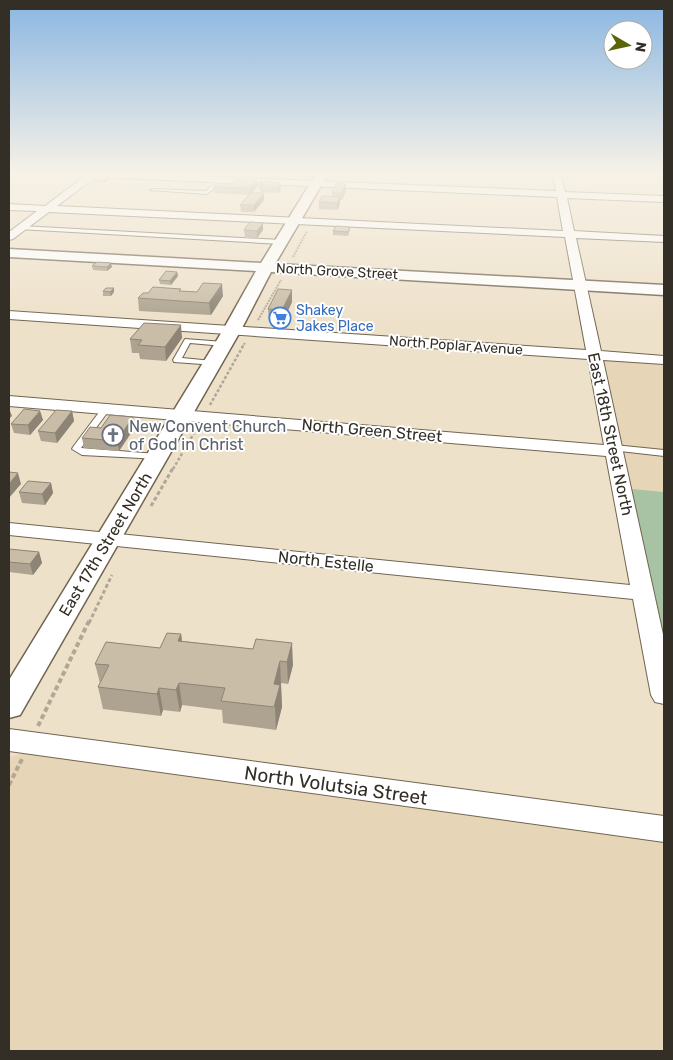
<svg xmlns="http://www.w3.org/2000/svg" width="673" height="1060" font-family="Rubik,sans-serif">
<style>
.built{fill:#e6d5b7}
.green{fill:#a8c2a4}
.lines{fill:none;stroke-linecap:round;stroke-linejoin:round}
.service-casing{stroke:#716551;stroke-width:2}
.minor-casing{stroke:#716551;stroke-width:2}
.tertiary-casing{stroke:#716551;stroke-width:3}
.path-far3{stroke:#b2a795;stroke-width:2;stroke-dasharray:2 1;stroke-linecap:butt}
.path-far2{stroke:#b2a795;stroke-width:2.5;stroke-dasharray:3 2;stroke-linecap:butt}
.path-far1{stroke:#b2a795;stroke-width:3;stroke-dasharray:4 2.5;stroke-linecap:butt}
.path{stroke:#b2a795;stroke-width:4;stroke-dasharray:5 3;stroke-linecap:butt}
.service{fill:#fff;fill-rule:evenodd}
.minor{fill:#fff;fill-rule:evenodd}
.tertiary{fill:#fff;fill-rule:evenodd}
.wall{fill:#aea390}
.shaded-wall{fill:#8d8475}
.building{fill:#cabda7;stroke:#8d8475}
.labels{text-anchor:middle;stroke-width:4;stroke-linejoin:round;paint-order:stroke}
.far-street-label{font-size:14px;fill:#342f26;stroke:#fff}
.far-shop-label{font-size:14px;fill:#366cbe;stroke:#fff;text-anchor:start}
.worship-label{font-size:16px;fill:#5b616d;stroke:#fff;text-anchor:start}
.street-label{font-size:16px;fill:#342f26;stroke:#fff}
.near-street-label{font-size:19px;fill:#342f26;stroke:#fff}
</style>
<rect width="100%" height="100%" fill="#eee1ca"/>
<g class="built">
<path d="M594,355L664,360V492L622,488Z"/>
<path d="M27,753L664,838V1051H9V757Z"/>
</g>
<path class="green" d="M622,488L664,492V695Z"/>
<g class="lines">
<g class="service-casing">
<g id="service">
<path d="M219,179L223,180L207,194L150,190L152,189L206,191Z"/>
<path d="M21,226L281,240L284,242L281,244L19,229L18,228Z"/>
<path d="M185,339L224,342L228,344L224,346L190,343L182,358L213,361L217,363L216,365L174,362L173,360Z"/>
<path d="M103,407H106L110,409L81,448L157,454L161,457L160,459L82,455L72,449L73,447Z"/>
<path d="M614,445L664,450V456L611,450L610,448L611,446Z"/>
</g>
</g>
<g class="minor-casing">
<g id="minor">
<path d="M84,174H147L556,191L552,174H561L565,192L664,196V202L567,198L574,231L664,236V242L576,238L601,351L664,356V364L603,360L664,639V704L655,702L651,695L633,599L9,535V523L630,585L606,456L9,406V396L604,445L588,359L9,319V311L586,350L565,237L49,212L13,239L9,240V232L37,211L9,210V204L45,206L85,176ZM96,177L557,197L563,231L57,206Z"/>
<path d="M9,729L664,816V842L9,751Z"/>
</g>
</g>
<g class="tertiary-casing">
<path id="tertiary" d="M316,174H328L275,264L664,285V295L271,272L241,330L20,715L9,718V680L223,330L256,271L9,257V249L261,263Z"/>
</g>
<g class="path-far3">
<path d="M293,257L307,231"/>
<path d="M258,320L281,280"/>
<path d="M242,347L245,343"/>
</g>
<g class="path-far2">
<path d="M210,405L243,346"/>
<path d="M173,469L197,428"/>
</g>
<g class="path-far1">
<path d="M151,506L173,468"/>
<path d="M89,623L112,575"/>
</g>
<g class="path">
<path d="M38,726L89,621"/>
<path d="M9,785L22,759"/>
</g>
<use href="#service" class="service"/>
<use href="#minor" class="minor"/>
<use href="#tertiary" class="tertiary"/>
</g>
<g class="wall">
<path d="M110,179L104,183H94L93,180Z"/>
<path d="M257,180V187L252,193L264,200L254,212H241L240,205L249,195L214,193L213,187Z"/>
<path d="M258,183H281V189L278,193L261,192V190H259Z"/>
<path d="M346,190L342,200H340V204L337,210L319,209V202L332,197V193Z"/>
<path d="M350,227V230L348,236L333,235V231Z"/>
<path d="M244,230H263L257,238H245Z"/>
<path d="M92,266L112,267L107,271L93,270Z"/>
<path d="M177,272L178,276L171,285L160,284L159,280Z"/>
<path d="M114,288V292L111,296H103V291Z"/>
<path d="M292,290V302L282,323L269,322L268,309Z"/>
<path d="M181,291L223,296L211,315L139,311L138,298L148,293Z"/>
<path d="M182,338L166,361L140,359L139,353H132L130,339Z"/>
<path d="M40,411L43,420L30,435L14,433L11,424Z"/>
<path d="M72,411L74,421L57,443L41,441L38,431Z"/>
<path d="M133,417L135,427L119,451L84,448L82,438L101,428Z"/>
<path d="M51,483L53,493L45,505L22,503L19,492Z"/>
<path d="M9,549L39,552L42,563L33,575L9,572Z"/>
<path d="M181,634L182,641L253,649L256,639L293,665L288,684L281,683V686L282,707L276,730L223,723L222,710L182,705L180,712L163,710L161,716L103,709L98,687L100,683L95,664L160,648Z"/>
</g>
<g class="shaded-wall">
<path d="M109,176L110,179L104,183V180Z"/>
<path d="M257,180V187L250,195V188Z"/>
<path d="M281,183V189L278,193V186Z"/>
<path d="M346,184V190L342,200V193Z"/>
<path d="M264,193V200L254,212V205Z"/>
<path d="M340,197V204L337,210V203Z"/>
<path d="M263,223V230L257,238V231Z"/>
<path d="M111,263L112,267L107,271V267Z"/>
<path d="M177,272L178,276L171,285L170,281Z"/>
<path d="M222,284L223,296L211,315L209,303Z"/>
<path d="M114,288V292L111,296L110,292Z"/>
<path d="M292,290V302L282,323V310Z"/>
<path d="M181,325L182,338L166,361L165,347Z"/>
<path d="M10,411L12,416L9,419V413Z"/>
<path d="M40,411L43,420L30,435L28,425Z"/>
<path d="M72,411L74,421L57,443L55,433Z"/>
<path d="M133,417L135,427L119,451L117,441Z"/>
<path d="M18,473L21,484L9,498V484Z"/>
<path d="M51,483L53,493L45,505L42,494Z"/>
<path d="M39,552L42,563L33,575L30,564Z"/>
<path d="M181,634L184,656L178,641Z"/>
<path d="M292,643L293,665L288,684L287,662Z"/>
<path d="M280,661L282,707L276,730L274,684Z"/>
<path d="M179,683L182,705L180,712L176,690Z"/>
<path d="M159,688L163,710L161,716L157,694Z"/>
</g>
<g class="building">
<path d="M99,175L109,176L104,180H93Z"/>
<path d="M236,179L257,180L250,188L213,187L217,183L231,184Z"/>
<path d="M261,181L281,183L278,186L261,185L262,183H258Z"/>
<path d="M336,183L346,184L342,193H332Z"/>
<path d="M251,193H264L254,205H240Z"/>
<path d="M322,196L340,197L337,203L319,202Z"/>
<path d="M250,222L263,223L257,231L244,230Z"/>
<path d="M336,226L350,227L348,232L333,231Z"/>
<path d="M97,262L111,263L107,267L92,266Z"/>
<path d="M166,271L177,272L170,281L159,280Z"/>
<path d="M203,283L222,284L209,303L138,298L143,293H148L153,287L181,289L179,291L197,292Z"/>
<path d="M106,288H114L110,292L103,291Z"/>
<path d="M278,289L292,290L282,310L268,309Z"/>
<path d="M144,323L181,325L165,347L138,345L142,340L130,339Z"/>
<path d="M24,409L40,411L28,425L11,424Z"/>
<path d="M56,410L72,411L55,433L38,431Z"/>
<path d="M110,415L133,417L117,441L82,438L90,427L101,428Z"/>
<path d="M9,472L18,473L9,484Z"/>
<path d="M28,481L51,483L42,494L19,492Z"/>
<path d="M9,549L39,552L30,564L9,562Z"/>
<path d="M167,633L181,634L178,641L253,649L256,639L292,643L287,662L280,661L274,684L280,685L274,707L221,701L225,688L179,683L176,690L159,688L157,694L98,687L109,665L95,664L106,642L160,648Z"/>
</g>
<linearGradient id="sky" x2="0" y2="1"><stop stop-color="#8ab6e2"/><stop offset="0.54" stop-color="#f7f2e7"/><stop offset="1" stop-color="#f7f2e7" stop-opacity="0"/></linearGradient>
<rect width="673" height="322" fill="url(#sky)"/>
<defs>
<g id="supermarket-ring" transform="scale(1.125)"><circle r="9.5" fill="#fff" stroke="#3f7fe0" stroke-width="1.5"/><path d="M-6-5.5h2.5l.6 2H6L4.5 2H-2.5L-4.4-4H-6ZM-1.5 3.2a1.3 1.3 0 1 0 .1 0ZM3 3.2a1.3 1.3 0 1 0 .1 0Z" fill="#3f7fe0"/></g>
<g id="church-ring" transform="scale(1.125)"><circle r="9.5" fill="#fff" stroke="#6b7280" stroke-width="1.5"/><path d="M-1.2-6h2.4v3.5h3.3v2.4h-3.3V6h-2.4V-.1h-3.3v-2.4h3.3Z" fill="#6b7280"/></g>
</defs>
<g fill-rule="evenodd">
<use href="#supermarket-ring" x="280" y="318"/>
<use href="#church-ring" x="113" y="435"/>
</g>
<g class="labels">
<g class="far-street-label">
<text transform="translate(337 271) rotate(3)" y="5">North Grove Street</text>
<text transform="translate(456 345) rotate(4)" y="5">North Poplar Avenue</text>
</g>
<g class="far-shop-label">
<text x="296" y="315">Shakey<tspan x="296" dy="16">Jakes Place</tspan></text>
</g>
<g class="worship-label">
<text x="129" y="432">New Convent Church<tspan x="129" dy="18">of God in Christ</tspan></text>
</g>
<g class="street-label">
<text transform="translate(372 430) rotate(5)" y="6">North Green Street</text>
<text transform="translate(611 434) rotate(78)" y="6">East 18th Street North</text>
<text transform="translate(105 544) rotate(-59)" y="6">East 17th Street North</text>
<text transform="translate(326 561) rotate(6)" y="6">North Estelle</text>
</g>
<g class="near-street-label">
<text transform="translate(336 785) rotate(8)" y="7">North Volutsia Street</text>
</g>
</g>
<rect width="673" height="1060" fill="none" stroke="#342f26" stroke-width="20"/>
<g transform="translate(628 45) rotate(99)"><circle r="24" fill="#ffffff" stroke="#aeaca8"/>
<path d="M0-4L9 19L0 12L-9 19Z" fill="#5b6505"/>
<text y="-8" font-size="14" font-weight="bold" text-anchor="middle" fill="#342f26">N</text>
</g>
</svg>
